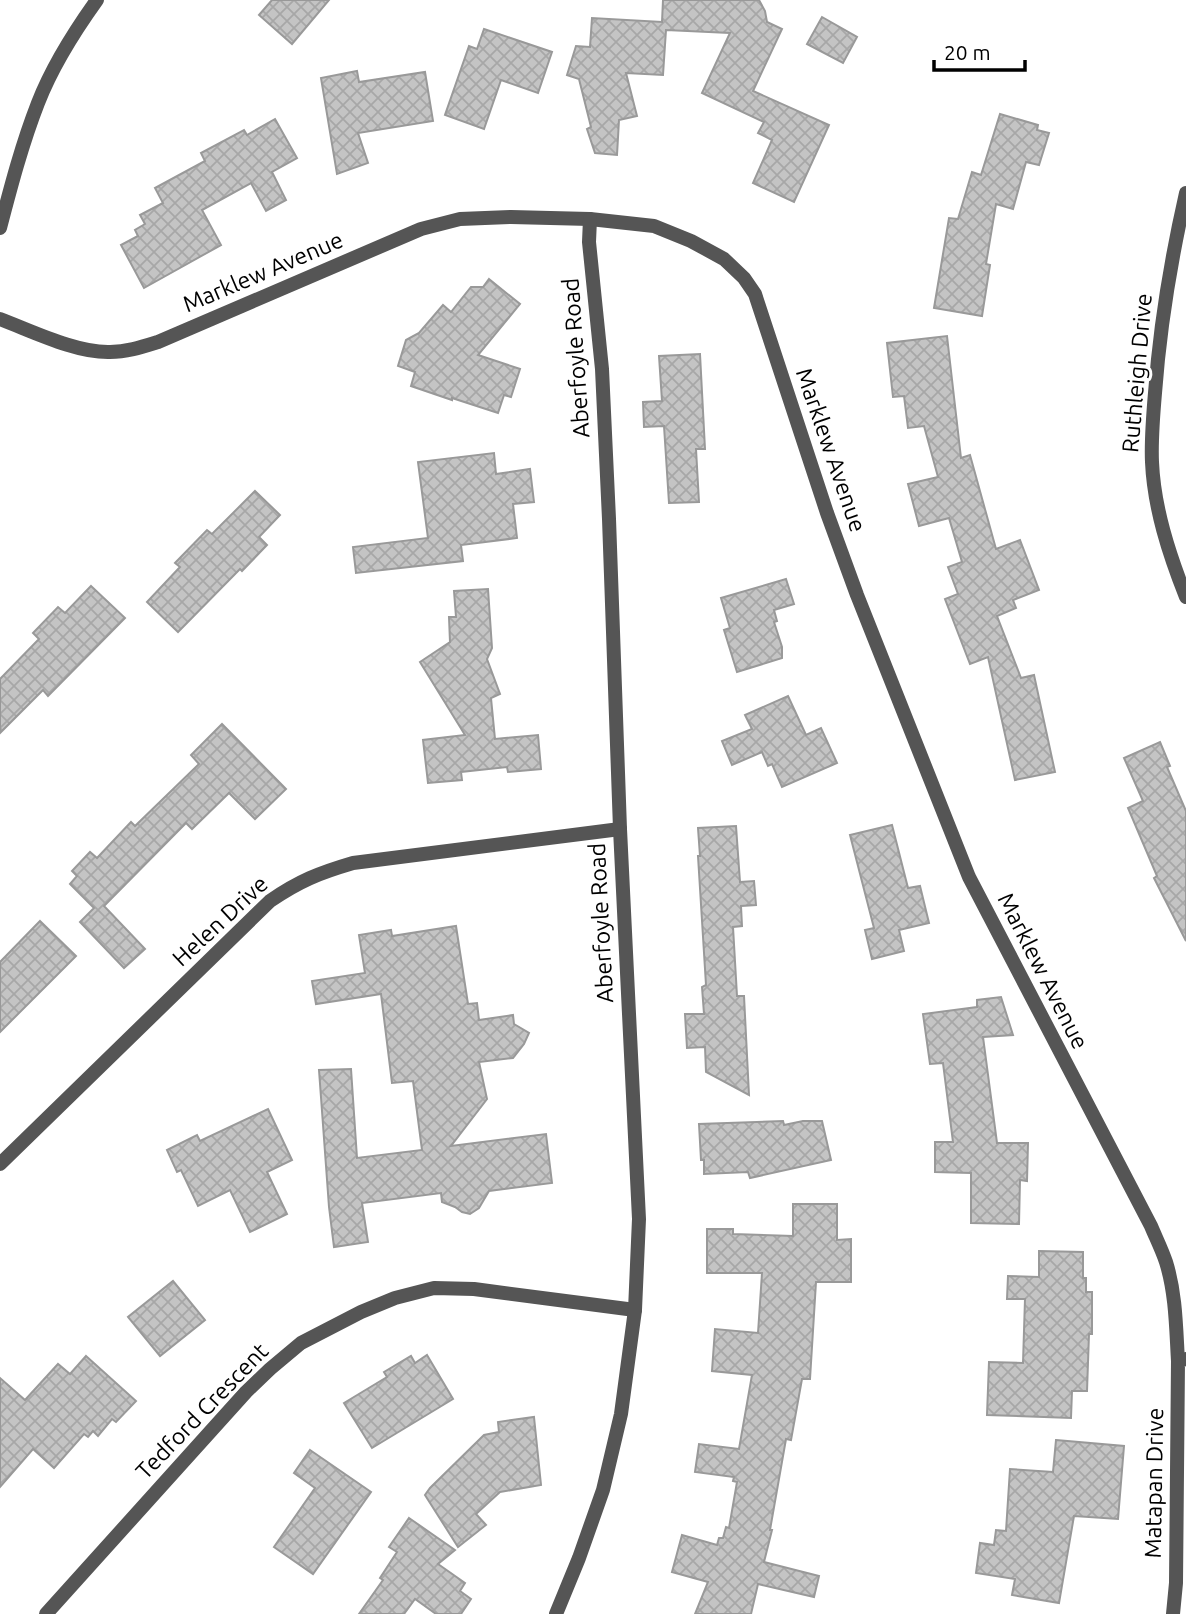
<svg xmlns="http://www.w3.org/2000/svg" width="1186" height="1614" font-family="Ubuntu,sans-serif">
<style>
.building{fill:url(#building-cross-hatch);stroke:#999;stroke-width:2}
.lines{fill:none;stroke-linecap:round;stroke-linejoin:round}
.minor{stroke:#555;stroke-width:14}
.tertiary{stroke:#555;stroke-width:14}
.labels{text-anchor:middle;stroke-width:6;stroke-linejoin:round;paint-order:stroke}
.street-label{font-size:23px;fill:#000;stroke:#fff}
</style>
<defs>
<pattern id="building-cross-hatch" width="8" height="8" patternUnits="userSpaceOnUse" patternTransform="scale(1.75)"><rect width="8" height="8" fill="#c4c4c4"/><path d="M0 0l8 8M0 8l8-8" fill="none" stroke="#a7a7a7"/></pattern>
</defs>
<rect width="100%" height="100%" fill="#fff"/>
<g class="building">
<path d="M272,0H329L292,44L259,15Z"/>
<path d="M663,0H759L765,11L767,22L782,29L753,91L829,125L794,202L753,183L772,140L758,133L764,122L702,93L730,33L666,30L663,75L626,73L637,116L619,120L617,155L595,153L587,129L591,127L579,79L567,75L576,46L590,47L592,18L662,22Z"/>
<path d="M822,17L857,37L843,63L807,44Z"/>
<path d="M484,29L552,52L538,93L501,80L484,129L445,115L469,46L477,49Z"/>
<path d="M357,71L359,82L425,72L433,121L358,133L368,163L337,174L321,78Z"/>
<path d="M1000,114L1038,125L1037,130L1049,133L1039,165L1026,162L1013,209L996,204L986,264L990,265L982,316L934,308L949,218L958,219L972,172L981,175Z"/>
<path d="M275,119L297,158L272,172L286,200L266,211L251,183L202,210L221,245L144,288L121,245L138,236L135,230L145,224L140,215L163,203L155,188L205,161L201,153L244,130L247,135Z"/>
<path d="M489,279L520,304L478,355L520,369L511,397L504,395L498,413L452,398V400L411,386L415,372L398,366L406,340L419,333L443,305L451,312L471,287H483Z"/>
<path d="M947,336L961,458L970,455L996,549L1020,540L1039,590L1013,600L1016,608L997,616L1021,678L1034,675L1055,772L1015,780L988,657L970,664L945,599L958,594L948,567L962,562L949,518L919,526L908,484L938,477L924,426L908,428L904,396L893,397L887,343Z"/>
<path d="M700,354L705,449H696L699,502L669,503L664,426L644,427L643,402L662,401L659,356Z"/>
<path d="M494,453L496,474L530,469L534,502L513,504L517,538L461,545L463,561L356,573L353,547L428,538L418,462Z"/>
<path d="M255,491L280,515L259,537L267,545L242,571L240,569L178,632L147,602L180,567L175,563L207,530L212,534Z"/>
<path d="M786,579L794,604L774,610L777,621L774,622L782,647V658L737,672L724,630L730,628L721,598Z"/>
<path d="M91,586L125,618L48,696L43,690L0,733V679L39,639L33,633L58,607L65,613Z"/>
<path d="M488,589L492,648L487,659L500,694L491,698L495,739L538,735L541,769L508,772L507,767L461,772L462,780L428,783L423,740L465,735L420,662L450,642L449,617H456L454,591Z"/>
<path d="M788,696L806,735L821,728L837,763L782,787L772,764L768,766L762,752L732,765L722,741L752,729L745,715Z"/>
<path d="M222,724L286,789L255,819L229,793L192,829L186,823L104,906L145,949L124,968L80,922L94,908L70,884L77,876L72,871L90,852L97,858L131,822L135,826L199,764L191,755Z"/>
<path d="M1160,742L1170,766L1167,767L1186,811V941L1154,878L1157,876L1128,808L1143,801L1124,758Z"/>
<path d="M892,825L908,888L920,886L929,923L899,930L904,951L872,959L865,930L874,928L850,835Z"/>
<path d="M736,826L740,882L754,881L756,905L741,906L742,926L733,927L737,996H744L749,1095L706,1072L705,1047L687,1048L685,1014H704L702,987L706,985L698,856H700L698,828Z"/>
<path d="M40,921L76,956L0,1032V962Z"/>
<path d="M456,926L468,1004L477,1003L479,1020L513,1015L514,1024L529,1033L524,1044L513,1058L479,1062L487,1099L451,1146L546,1134L552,1183L489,1191L479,1208L470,1214L462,1212L455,1207L442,1202L441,1193L362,1203L368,1242L334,1247L329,1207L319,1070L351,1069L357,1158L422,1150L413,1081L392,1083L381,994L316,1004L312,981L365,973L359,935L391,930L392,936Z"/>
<path d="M1001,997L1013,1035L983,1037L997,1143H1028L1027,1181L1020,1180L1019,1224L971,1223V1173L935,1172V1142H953L943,1063L930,1064L923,1014L977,1007V1000Z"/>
<path d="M268,1109L292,1160L267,1172L287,1214L250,1232L230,1190L198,1206L181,1170L177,1172L167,1150L197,1135L200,1141Z"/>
<path d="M783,1121L784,1125L803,1121H822L831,1160L750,1178L748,1172L704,1174V1160H701L699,1124Z"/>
<path d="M793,1204H837V1240L851,1239V1282H816L810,1379H802L791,1440L786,1439L770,1530H772L764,1562L819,1576L814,1597L758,1584L751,1614H695L708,1582L672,1572L682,1535L717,1545L719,1538H723L726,1527L729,1528L737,1482L733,1481L734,1477L695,1472L699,1444L739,1449L752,1375L712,1371L715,1329L758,1333L762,1273H707V1229H733V1234L793,1236Z"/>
<path d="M1039,1251L1083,1252V1278H1086V1292H1092V1334H1089L1087,1391H1072L1071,1418L987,1415L989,1362L1023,1363L1025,1299H1007L1008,1276L1039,1277Z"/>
<path d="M173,1281L205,1320L160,1356L128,1317Z"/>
<path d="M427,1355L453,1399L372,1448L344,1403L387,1377L384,1372L411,1356L415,1363Z"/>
<path d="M86,1356L136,1401L116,1422L112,1419L98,1436L93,1431L88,1437L84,1434L54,1468L33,1449L0,1487V1378L25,1400L58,1364L70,1374Z"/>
<path d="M534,1417L541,1485L500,1492L476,1514L486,1525L458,1547L425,1495L430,1488L484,1435L499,1432L498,1422Z"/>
<path d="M1056,1440L1124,1446L1118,1519L1074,1516L1059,1603L1012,1595L1015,1579L976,1573L980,1543L994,1545L996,1530L1006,1531L1010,1469L1053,1472Z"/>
<path d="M310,1450L371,1492L313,1574L274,1547L315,1488L294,1473Z"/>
<path d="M409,1518L455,1550L438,1564L465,1583L460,1591L471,1599L461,1614H436L415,1599L404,1614H359L383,1580L380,1578L397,1552L389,1547Z"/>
</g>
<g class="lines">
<g class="minor">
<path d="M1186,193C1171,259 1160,325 1155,393C1153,416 1151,440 1152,462C1154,508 1169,554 1186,597"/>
<path d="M0,319C32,331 76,353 110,352C127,352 142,347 158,342L421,229L460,219L511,217L590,219L654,226L691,241L724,259L744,278L755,294L827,513L857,595L969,877L1151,1226C1156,1238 1162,1250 1166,1262C1176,1294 1176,1328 1178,1361"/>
<path d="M0,1164L270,901C299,881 319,873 353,863L620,829"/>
<path d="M46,1614L246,1392L270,1369L301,1343L361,1312L395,1298L434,1288L474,1289L635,1310"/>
<path d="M556,1614L579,1558L603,1490L621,1414L635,1310L639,1219L620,829L609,519L602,369L589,242L590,219"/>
<path d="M1173,1614L1176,1583L1178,1361L1186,1359"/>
</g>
<path class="tertiary" d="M0,228C11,186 22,144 38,103C52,67 74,32 97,0"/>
</g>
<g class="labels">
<g class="street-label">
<text transform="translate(263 272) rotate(-23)" y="8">Marklew Avenue</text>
<text transform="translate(576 358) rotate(-94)" y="8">Aberfoyle Road</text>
<text transform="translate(1137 373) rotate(-85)" y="8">Ruthleigh Drive</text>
<text transform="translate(831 450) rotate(71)" y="8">Marklew Avenue</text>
<text transform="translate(220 921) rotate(-43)" y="8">Helen Drive</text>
<text transform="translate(601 923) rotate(-93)" y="8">Aberfoyle Road</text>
<text transform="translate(1043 971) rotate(63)" y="8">Marklew Avenue</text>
<text transform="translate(202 1411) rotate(-46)" y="8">Tedford Crescent</text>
<text transform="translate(1154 1483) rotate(-89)" y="8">Matapan Drive</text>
</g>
</g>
<path d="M934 60v10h91v-10" fill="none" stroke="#000000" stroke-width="3.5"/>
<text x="944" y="60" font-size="21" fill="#000000" stroke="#ffffff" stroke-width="5" paint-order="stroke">20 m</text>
</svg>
